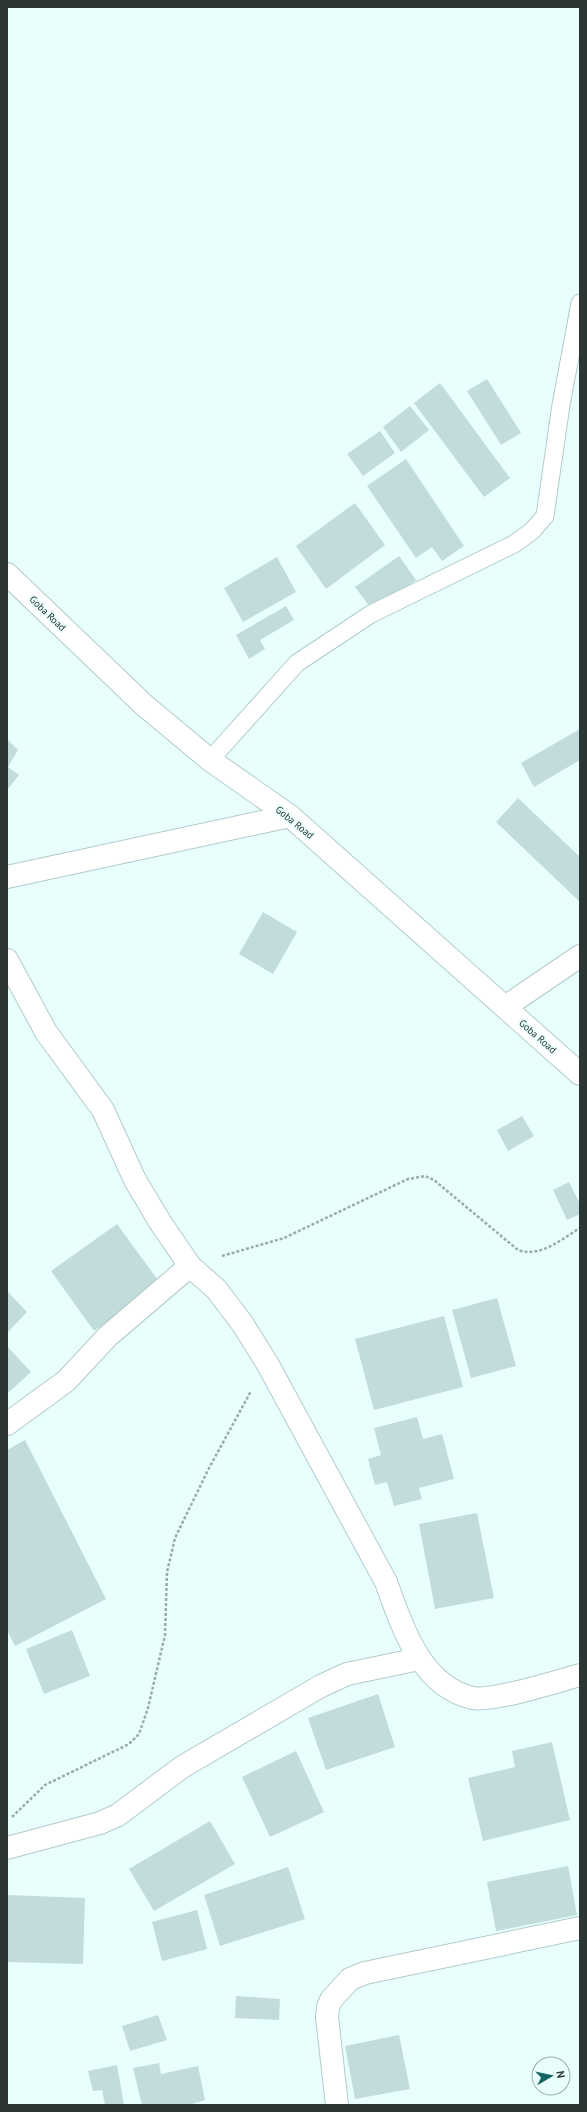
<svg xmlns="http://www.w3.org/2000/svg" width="587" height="2112" font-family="'PT Sans',sans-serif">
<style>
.building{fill:#c2dcdb}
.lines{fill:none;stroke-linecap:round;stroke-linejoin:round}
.service-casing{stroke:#b1cbca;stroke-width:19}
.minor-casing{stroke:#b1cbca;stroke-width:24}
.secondary-casing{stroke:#b1cbca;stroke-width:24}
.path{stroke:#9aabaa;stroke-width:2.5;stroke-dasharray:3 2;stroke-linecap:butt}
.service{stroke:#fff;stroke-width:17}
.minor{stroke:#fff;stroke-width:22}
.secondary{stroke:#fff;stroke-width:22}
.labels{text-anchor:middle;stroke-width:3.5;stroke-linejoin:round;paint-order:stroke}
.street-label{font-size:10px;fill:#2b3635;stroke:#e9fffe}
</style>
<rect width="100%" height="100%" fill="#e9fffe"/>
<g class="building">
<path d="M487,379L521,433L501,445L467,391Z"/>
<path d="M440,383L510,478L484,497L414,403Z"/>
<path d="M410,406L429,430L401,452L383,427Z"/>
<path d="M380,431L395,453L363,476L347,454Z"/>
<path d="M406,459L464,546L442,561L432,547L416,558L367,486Z"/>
<path d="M355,503L385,545L326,589L296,546Z"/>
<path d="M399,556L416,580L373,611L355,587Z"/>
<path d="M277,557L296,592L243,622L224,588Z"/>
<path d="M286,606L294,620L260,640L265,649L249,659L236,635Z"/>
<path d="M580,729V760L534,787L521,763Z"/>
<path d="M7,739L18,750L8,767L19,775L7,790Z"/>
<path d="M518,798L580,857V902L496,822Z"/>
<path d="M263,912L297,932L273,974L239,954Z"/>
<path d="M522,1116L534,1136L508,1151L497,1130Z"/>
<path d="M569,1182L580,1204V1214L567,1220L553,1190Z"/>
<path d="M117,1224L160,1283L94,1331L51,1271Z"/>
<path d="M7,1291L27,1312L7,1333Z"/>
<path d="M497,1298L516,1366L471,1378L452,1310Z"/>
<path d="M444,1316L463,1387L374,1410L355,1339Z"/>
<path d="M7,1346L31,1372L7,1394Z"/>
<path d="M417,1417L423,1439L442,1434L454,1479L419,1488L422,1499L394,1506L387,1482L375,1485L368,1459L381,1455L374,1428Z"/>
<path d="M25,1440L106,1599L15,1646L7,1630V1450Z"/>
<path d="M477,1513L494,1598L435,1609L419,1524Z"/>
<path d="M72,1630L90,1676L44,1694L26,1649Z"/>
<path d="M378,1694L395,1747L326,1770L308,1718Z"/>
<path d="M552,1742L570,1820L483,1841L468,1778L515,1767L512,1751Z"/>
<path d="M296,1751L324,1812L270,1837L242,1777Z"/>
<path d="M210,1821L235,1864L154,1911L129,1869Z"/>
<path d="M568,1866L577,1915L496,1931L487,1882Z"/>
<path d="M288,1867L305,1919L220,1946L204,1895Z"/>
<path d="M7,1895L85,1898L83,1964L7,1962Z"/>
<path d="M197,1910L207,1949L162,1961L152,1922Z"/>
<path d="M236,1996L280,1999L279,2020L235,2018Z"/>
<path d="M158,2015L167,2040L130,2051L122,2026Z"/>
<path d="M399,2035L410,2089L355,2099L345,2046Z"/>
<path d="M159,2063L161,2074L198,2066L205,2100L189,2105H142L133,2068Z"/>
<path d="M117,2065L124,2105H105L102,2090L93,2091L88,2071Z"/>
</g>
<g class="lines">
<g class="service-casing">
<path id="service" d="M210,760L297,663L371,614L514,544L532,531L545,516L561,405L580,303"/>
</g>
<g class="minor-casing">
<g id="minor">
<path d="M7,877L290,816"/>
<path d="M7,960L46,1032L103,1110L135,1180L160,1222L190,1266L216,1289L242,1323L267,1363L386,1582C402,1626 421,1687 473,1698C493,1702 558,1681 580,1675"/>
<path d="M505,1007L580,956"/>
<path d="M7,1424L66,1381L108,1336L190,1266"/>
<path d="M7,1848L100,1823L118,1815L182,1767L321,1686L347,1674L419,1659"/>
<path d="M337,2105L327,2017L328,2007L331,2000L350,1979L365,1973L580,1928"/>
</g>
</g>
<g class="secondary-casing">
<path id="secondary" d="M7,574L144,705L210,760L290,816L580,1074"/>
</g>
<g class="path">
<path d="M222,1256L284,1238L408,1179L425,1176L434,1180L518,1250C540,1258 562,1239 580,1228"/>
<path d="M12,1817L45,1785L129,1744L139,1734L148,1708L165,1635L167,1572L175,1538L208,1470L251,1391"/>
</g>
<use href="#service" class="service"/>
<use href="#minor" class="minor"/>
<use href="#secondary" class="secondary"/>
</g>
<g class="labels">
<g class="street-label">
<text transform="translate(48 613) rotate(44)" y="4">Goba Road</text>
<text transform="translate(295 822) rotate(39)" y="4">Goba Road</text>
<text transform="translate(538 1036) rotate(41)" y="4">Goba Road</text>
</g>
</g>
<rect width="587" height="2112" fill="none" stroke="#2b3635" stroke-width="16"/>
<g transform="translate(551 2076) rotate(81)"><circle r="19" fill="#e9fffe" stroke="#9dafae"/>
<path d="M0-3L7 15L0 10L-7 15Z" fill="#146462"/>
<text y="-6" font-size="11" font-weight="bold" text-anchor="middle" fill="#2b3635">N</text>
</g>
</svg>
